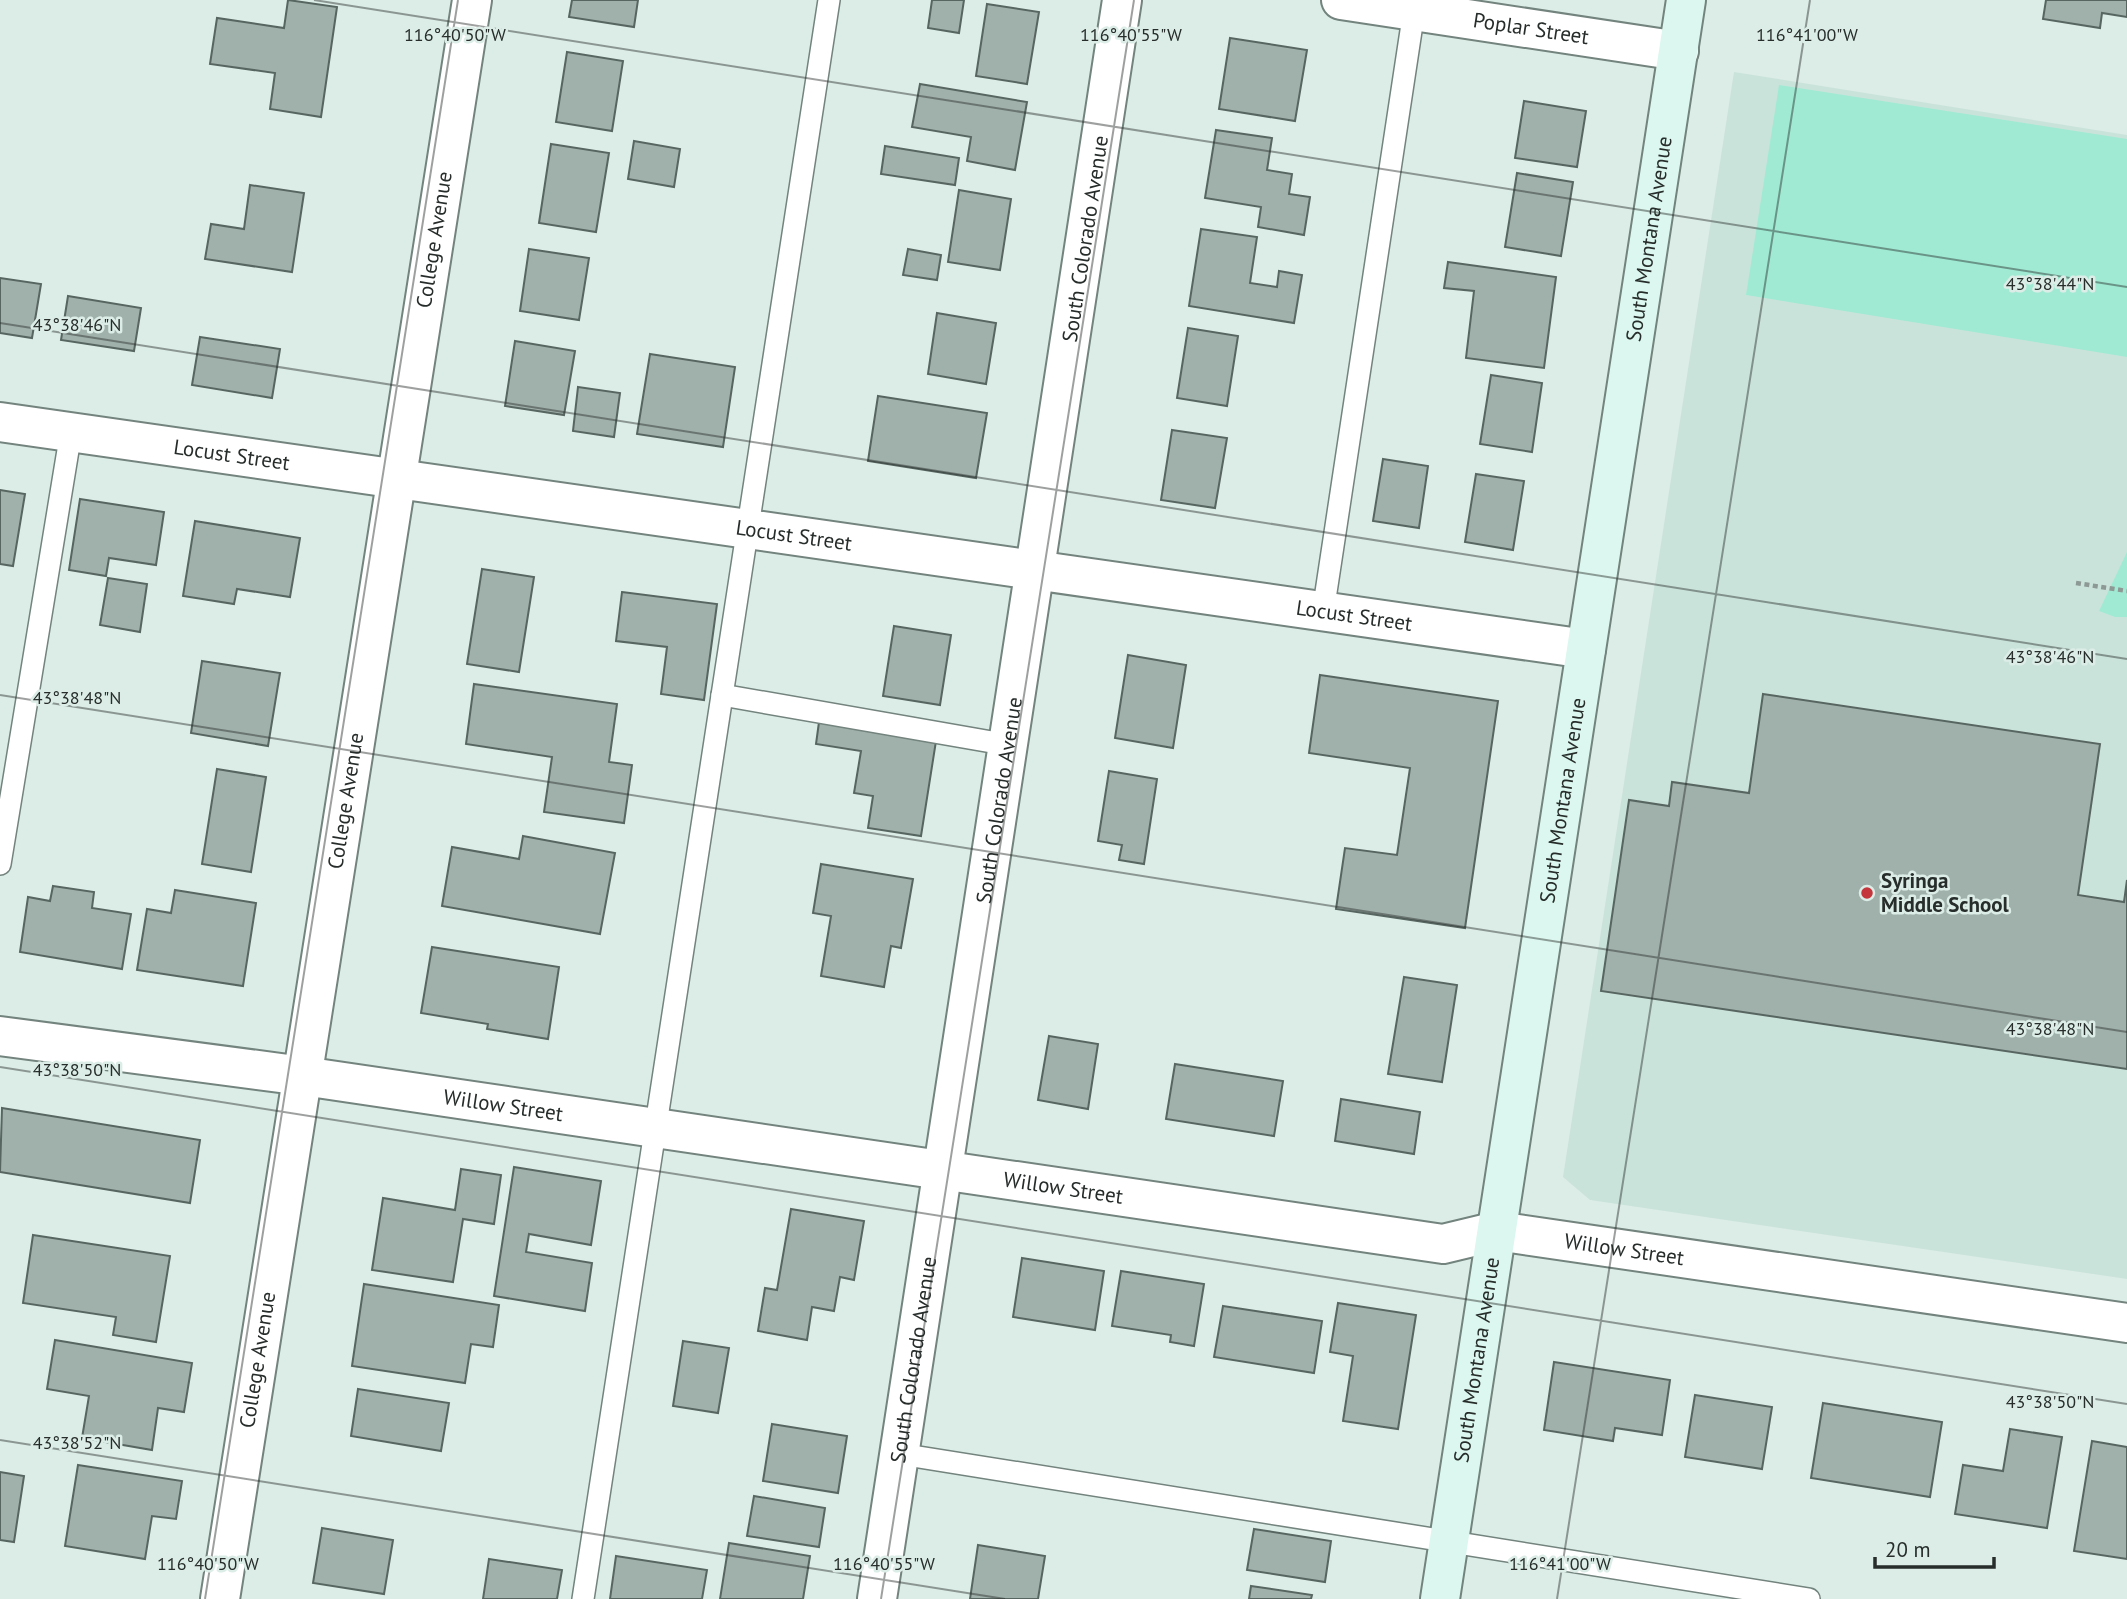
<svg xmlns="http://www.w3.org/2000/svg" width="2127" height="1599" font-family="'PT Sans',sans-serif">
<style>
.built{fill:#cae3da}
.green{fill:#a0ead3}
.building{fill:#a0b0ab;stroke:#586661;stroke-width:2}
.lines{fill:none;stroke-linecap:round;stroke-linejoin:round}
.lane-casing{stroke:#73837d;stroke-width:24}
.street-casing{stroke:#73837d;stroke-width:42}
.secondary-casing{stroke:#73837d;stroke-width:42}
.path{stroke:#8c9994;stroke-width:4.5;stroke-dasharray:5 3.5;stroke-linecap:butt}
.lane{stroke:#fff;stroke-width:21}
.street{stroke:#fff;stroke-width:38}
.secondary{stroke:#dcf7ef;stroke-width:38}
.ticks{fill:none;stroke:#272d2b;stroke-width:2;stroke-opacity:0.45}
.poi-dot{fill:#c5353c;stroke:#dcede7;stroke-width:2.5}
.labels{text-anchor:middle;stroke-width:5;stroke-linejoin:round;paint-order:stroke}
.street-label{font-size:21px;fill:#272d2b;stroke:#dcede7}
.poi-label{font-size:21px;font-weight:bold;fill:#272d2b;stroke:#dcede7;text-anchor:start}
.ticks-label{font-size:18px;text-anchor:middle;fill:#272d2b;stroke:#dcede7;stroke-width:5;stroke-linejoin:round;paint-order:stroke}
</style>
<rect width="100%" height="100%" fill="#dcede7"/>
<path class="built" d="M1734,72L2127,135V1279L1590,1200L1563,1177Z"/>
<g class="green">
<path d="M1779,85L2127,139V357L1746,295Z"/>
<path d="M2127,552V617H2115L2099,611Z"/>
</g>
<g class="building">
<path d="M288,0L337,7L321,117L270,109L275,73L210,64L217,18L284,28Z"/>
<path d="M572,0H638L634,27L569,17Z"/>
<path d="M932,0H964L959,33L928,28Z"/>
<path d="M2046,0H2127V17L2102,13L2100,28L2043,19Z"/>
<path d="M987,4L1039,12L1027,84L976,76Z"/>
<path d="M1230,38L1307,50L1295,121L1219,109Z"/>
<path d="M567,52L623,61L612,131L556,122Z"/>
<path d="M920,84L1027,102L1015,170L967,161L971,137L912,127Z"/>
<path d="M1524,101L1586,111L1577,167L1515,158Z"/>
<path d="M1216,130L1272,138L1267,170L1292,174L1289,194L1310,197L1304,235L1258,227L1261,207L1205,198Z"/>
<path d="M634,141L680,149L674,187L628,179Z"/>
<path d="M551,144L609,153L596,232L539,223Z"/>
<path d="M885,146L959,158L955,185L881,174Z"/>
<path d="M1517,173L1573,182L1561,256L1505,247Z"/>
<path d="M250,185L304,193L292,272L205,259L211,224L244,229Z"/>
<path d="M959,190L1011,199L1000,270L948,262Z"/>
<path d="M1201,229L1257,237L1250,283L1277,287L1279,271L1302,275L1294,323L1189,306Z"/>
<path d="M529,249L589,258L579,320L520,311Z"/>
<path d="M908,249L941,255L937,280L903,275Z"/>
<path d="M1448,262L1556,277L1544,368L1466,358L1474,291L1444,288Z"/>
<path d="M0,278L41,284L32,338L0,333Z"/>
<path d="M68,296L141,308L134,351L61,340Z"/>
<path d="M937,313L996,323L986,384L928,374Z"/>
<path d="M1188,328L1238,336L1227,406L1177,398Z"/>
<path d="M200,337L280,349L272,398L192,385Z"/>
<path d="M515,341L575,351L564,415L505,406Z"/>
<path d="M650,354L735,367L723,447L637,434Z"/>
<path d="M1491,375L1542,383L1532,452L1480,444Z"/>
<path d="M578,387L620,393L614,437L573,431Z"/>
<path d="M878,396L987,413L976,478L868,461Z"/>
<path d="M1172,430L1227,438L1215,508L1161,500Z"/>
<path d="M1383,459L1428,466L1419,528L1373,521Z"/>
<path d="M1476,474L1524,481L1513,550L1465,542Z"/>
<path d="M0,490L25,494L13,566L0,564Z"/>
<path d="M80,499L164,512L156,565L109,558L106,576L69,570Z"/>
<path d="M195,521L300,538L290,597L237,589L234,604L183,596Z"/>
<path d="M482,569L534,577L519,672L467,664Z"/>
<path d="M108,578L147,584L140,632L100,625Z"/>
<path d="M622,592L717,604L704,700L661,694L667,647L616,641Z"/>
<path d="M894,626L951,635L940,705L883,696Z"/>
<path d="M1128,655L1186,665L1173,748L1115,738Z"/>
<path d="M202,661L280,673L268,746L191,733Z"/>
<path d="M1320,675L1498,701L1465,928L1336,909L1345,848L1397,855L1410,768L1309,753Z"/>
<path d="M474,684L617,704L609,762L632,765L624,823L544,812L552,757L466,744Z"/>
<path d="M1763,694L2100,744L2078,895L2124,902L2127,880V1069L1601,991L1629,800L1669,806L1672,782L1749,793Z"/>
<path d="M819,722L936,741L921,836L868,828L873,796L854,793L861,751L816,744Z"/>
<path d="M217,769L266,777L251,872L202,864Z"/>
<path d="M1109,771L1157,779L1144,864L1119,860L1122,845L1098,841Z"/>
<path d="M523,836L615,853L600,934L442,906L452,847L519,859Z"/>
<path d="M821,864L913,879L901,948L891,946L884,987L821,976L831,916L813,913Z"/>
<path d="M53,886L94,892L92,908L131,914L122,969L20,952L28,897L50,901Z"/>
<path d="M175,890L256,903L243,986L137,970L147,909L171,913Z"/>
<path d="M432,947L559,967L548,1039L487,1029L488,1024L421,1013Z"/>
<path d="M1404,977L1457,985L1442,1082L1388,1074Z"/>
<path d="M1049,1036L1098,1044L1088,1109L1038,1100Z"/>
<path d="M1175,1064L1283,1081L1274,1136L1166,1119Z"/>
<path d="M1341,1099L1420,1112L1414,1154L1335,1141Z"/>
<path d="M2,1108L200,1140L190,1203L0,1172Z"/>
<path d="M514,1167L601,1181L591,1245L529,1234L526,1252L592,1263L585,1311L494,1296Z"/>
<path d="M461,1169L501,1175L494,1224L463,1219L453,1282L372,1270L383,1198L455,1210Z"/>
<path d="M791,1209L864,1221L854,1280L840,1277L834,1311L812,1307L807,1340L758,1331L765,1288L777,1290Z"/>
<path d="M33,1235L170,1256L156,1342L113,1335L116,1317L23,1303Z"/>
<path d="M1022,1258L1104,1271L1095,1330L1013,1317Z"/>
<path d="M1121,1271L1204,1284L1194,1346L1170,1342L1171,1335L1112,1326Z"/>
<path d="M364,1284L499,1305L493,1347L471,1344L465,1383L352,1366Z"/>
<path d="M1338,1303L1416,1315L1398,1429L1343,1421L1353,1356L1330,1352Z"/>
<path d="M1223,1306L1322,1321L1314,1373L1214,1357Z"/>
<path d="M55,1340L192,1363L184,1412L158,1408L152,1450L82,1438L89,1396L47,1389Z"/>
<path d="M683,1341L729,1348L718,1413L673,1406Z"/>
<path d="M1554,1362L1670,1380L1662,1435L1615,1428L1613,1441L1544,1430Z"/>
<path d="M358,1389L449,1403L441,1451L351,1436Z"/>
<path d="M1695,1395L1772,1407L1762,1469L1685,1457Z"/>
<path d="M1823,1403L1942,1422L1930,1497L1811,1478Z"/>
<path d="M772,1424L847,1436L838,1493L763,1481Z"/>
<path d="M2010,1429L2062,1437L2047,1528L1955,1514L1963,1465L2003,1471Z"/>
<path d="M2092,1441L2127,1447V1559L2074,1551Z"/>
<path d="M78,1465L182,1481L176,1519L152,1516L145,1559L65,1546Z"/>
<path d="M0,1472L24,1476L14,1542L0,1540Z"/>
<path d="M754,1496L825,1508L819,1547L747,1536Z"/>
<path d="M322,1528L393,1540L384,1594L313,1583Z"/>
<path d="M1254,1529L1331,1541L1325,1582L1247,1570Z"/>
<path d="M729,1543L810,1556L803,1599H720Z"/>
<path d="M978,1545L1045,1556L1038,1599H970Z"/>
<path d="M616,1556L707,1570L702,1599H610Z"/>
<path d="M489,1559L562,1570L557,1599H483Z"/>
<path d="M1251,1586L1312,1595L1311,1599H1249Z"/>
</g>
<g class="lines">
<g class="lane-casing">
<g id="lane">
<path d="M1323,612L1414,11"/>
<path d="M722,695L1009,745"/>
<path d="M0,864L71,432"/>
<path d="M900,1454L1809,1599"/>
<path d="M583,1599L829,0"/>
</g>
</g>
<g class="street-casing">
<g id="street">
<path id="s1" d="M1341,0L1679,51"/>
<path id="s2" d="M0,422L1586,649"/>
<path id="s3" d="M0,1036L303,1076L1443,1244L1497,1231L2127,1323"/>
<path id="s4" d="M220,1599L472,0"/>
<path id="s5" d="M877,1599L1122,0"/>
</g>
</g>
<g class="secondary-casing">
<g id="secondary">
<path id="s6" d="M1440,1599L1686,0"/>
</g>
</g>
<path class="path" d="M2076,583L2127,591"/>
<use href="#lane" class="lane"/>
<use href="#street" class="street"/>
<use href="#secondary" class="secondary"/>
</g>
<path class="ticks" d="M314,0L2127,287M0,323L2127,659M0,695L2127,1032M0,1067L2127,1404M0,1440L1005,1599M205,1599L458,0M881,1599L1134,0M1557,1599L1810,0"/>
<circle class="poi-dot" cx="1867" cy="893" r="7"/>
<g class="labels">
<g class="street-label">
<text dy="7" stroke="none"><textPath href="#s1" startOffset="192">Poplar Street</textPath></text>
<text dy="7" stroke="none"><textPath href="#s4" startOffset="1376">College Avenue</textPath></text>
<text dy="7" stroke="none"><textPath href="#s5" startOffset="1376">South Colorado Avenue</textPath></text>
<text dy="7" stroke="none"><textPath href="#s6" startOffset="1376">South Montana Avenue</textPath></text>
<text dy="7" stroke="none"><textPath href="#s2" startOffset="234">Locust Street</textPath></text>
<text dy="7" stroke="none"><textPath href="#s2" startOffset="802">Locust Street</textPath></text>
<text dy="7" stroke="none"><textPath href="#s2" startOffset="1368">Locust Street</textPath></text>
<text dy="7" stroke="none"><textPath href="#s4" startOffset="808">College Avenue</textPath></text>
<text dy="7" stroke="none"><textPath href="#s5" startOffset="808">South Colorado Avenue</textPath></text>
<text dy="7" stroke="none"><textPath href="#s6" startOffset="808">South Montana Avenue</textPath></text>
<text dy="7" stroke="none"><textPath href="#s3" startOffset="508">Willow Street</textPath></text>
<text dy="7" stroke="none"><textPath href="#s3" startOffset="1074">Willow Street</textPath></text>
<text dy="7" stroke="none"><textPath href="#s3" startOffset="1642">Willow Street</textPath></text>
<text dy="7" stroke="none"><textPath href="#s4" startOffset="242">College Avenue</textPath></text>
<text dy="7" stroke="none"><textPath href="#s5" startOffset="242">South Colorado Avenue</textPath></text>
<text dy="7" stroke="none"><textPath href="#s6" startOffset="242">South Montana Avenue</textPath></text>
</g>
<g class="poi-label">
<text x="1881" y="888">Syringa<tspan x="1881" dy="24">Middle School</tspan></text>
</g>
</g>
<g class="ticks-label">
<text x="455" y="41">116°40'50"W</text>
<text x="1131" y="41">116°40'55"W</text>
<text x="1807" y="41">116°41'00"W</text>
<text x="2050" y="290">43°38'44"N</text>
<text x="77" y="331">43°38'46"N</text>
<text x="2050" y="663">43°38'46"N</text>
<text x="77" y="704">43°38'48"N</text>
<text x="2050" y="1035">43°38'48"N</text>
<text x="77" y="1076">43°38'50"N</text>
<text x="2050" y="1408">43°38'50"N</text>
<text x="77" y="1449">43°38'52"N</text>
<text x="208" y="1570">116°40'50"W</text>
<text x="884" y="1570">116°40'55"W</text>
<text x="1560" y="1570">116°41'00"W</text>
</g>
<path d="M1875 1557v10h119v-10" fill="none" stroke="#272d2b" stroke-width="3.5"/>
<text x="1885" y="1557" font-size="21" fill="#272d2b" stroke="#dcede7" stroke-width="5" paint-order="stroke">20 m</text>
</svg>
